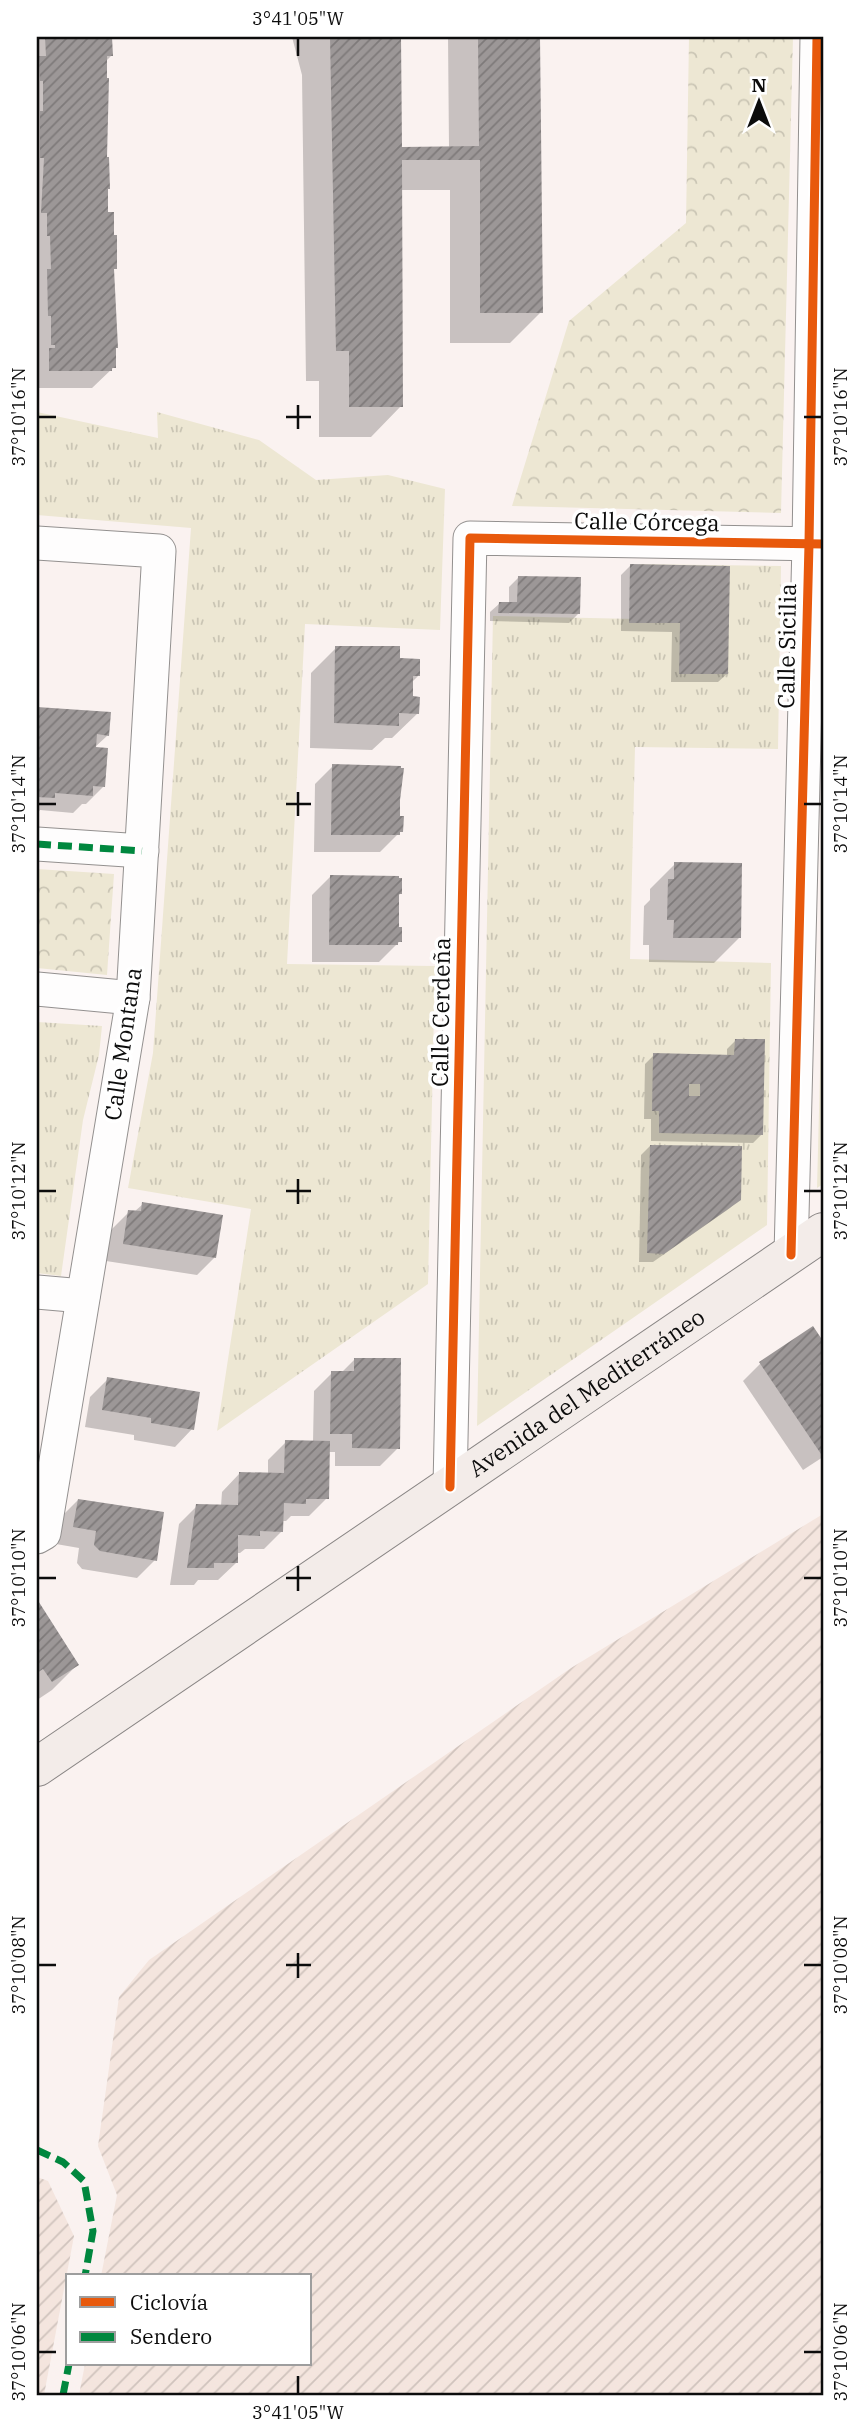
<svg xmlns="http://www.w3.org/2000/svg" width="860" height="2432" font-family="'IBM Plex Serif',serif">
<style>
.farmland{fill:url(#farmland-furrows)}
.grass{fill:url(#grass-tufts)}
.park{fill:url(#park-crowns)}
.shadow{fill:#0003}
.building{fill:url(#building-hatch);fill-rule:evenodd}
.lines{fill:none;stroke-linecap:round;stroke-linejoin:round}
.street-casing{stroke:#93908f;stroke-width:35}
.secondary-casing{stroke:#8a8685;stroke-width:40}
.street{stroke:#fefdfd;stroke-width:33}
.secondary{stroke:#f3ece9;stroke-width:38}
.quiet{stroke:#00873e;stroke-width:7;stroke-dasharray:14 7;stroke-linecap:butt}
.cycleway-casing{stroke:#fff;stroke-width:13}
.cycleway{stroke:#e8590c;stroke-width:9}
.ticks{fill:none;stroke:#0c0c0c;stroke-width:2.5}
.labels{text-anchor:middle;stroke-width:7;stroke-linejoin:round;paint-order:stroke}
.street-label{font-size:23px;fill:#0c0c0c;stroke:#fff}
.neatline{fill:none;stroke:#0c0c0c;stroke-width:2.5}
.ticks-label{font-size:18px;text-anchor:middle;fill:#0c0c0c}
</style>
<defs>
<pattern id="farmland-furrows" width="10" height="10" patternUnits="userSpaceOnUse" patternTransform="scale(1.75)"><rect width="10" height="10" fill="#f4e5de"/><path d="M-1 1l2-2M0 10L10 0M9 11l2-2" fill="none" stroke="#d0c3bd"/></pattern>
<pattern id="grass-tufts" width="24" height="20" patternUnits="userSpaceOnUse" patternTransform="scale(1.75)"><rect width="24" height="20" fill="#ede7d3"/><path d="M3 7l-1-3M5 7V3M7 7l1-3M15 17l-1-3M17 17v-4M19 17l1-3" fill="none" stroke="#cac5b4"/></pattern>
<pattern id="park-crowns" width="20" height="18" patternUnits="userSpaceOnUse" patternTransform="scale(1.75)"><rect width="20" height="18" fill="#ede7d3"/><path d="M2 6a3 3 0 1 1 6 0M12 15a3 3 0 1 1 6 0" fill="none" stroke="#cac5b4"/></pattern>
<pattern id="building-hatch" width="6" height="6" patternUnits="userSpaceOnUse" patternTransform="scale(1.75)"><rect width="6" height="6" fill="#9c9797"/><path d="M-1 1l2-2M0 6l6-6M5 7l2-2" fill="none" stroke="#7e7a7a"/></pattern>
</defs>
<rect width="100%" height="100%" fill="#faf2f0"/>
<g class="farmland">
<path d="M823,1514V2395H79L85,2364H310V2276H101L117,2195L98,2146L119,1997L149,1960L571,1668Z"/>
<path d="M37,2177L48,2181L74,2236L44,2395H37Z"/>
</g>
<g class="grass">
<path d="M37,412L158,438L157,412L259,440L316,480L388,475L445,489L440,630L305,624L287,964L435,966L428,1284L217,1431L251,1209L128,1188L153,1053L191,528L37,515Z"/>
<path d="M639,564L781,566L778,749L635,747L630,959L771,963L767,1225L477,1426L493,616L637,619Z"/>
<path d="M823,957V1184L817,1188Z"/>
<path d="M37,1022L102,1026L99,1055L83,1120L61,1276L37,1273Z"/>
</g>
<g class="park">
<path d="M689,37H793L781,513L512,506L569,321L686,223Z"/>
<path d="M37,869L114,874L107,975L37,968Z"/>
</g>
<g class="shadow">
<path d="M37,37H111V56L105,62L106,191L113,270L114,367L92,388H37Z"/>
<path d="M292,37H399L400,149L449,148L448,37H538L541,312L510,343H450V190H400L401,406L371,437H319V381H306L302,75Z"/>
<path d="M630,566L727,674L718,682H671L672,632L621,631V575Z"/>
<path d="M518,578L578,614L569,623L490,621V612L499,604H509V587Z"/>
<path d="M336,648L399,660L418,676L411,683V697L418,713L392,738H385L372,750L310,748L311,673Z"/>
<path d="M37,708L109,714L108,735L94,748L104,786L86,804H82L73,813L40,810L37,814Z"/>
<path d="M333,766L399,786V818L401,831L380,852H314L315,784Z"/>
<path d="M823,767V808H821L822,768Z"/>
<path d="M675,864L739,938L714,963L649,962V945H643L644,906L650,900V889Z"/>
<path d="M330,877L400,894L397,897L400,941L379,962H312V895Z"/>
<path d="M736,1040L762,1134L753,1143L651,1141V1119H644L645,1064L654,1055L727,1057V1049Z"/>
<path d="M650,1146L739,1199L730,1208L653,1262H639L641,1155Z"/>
<path d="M143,1204L215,1257L197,1275L106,1261L111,1230L129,1212H134Z"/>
<path d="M813,1328L823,1344V1457L803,1470L743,1381L761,1363Z"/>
<path d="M354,1360L398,1448L380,1466H335V1452H328L327,1498L309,1516H291L286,1521H282V1531L264,1549H245L240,1553H236V1563L218,1580H198L194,1585H170L179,1524L197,1506H221L222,1492L239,1474H268V1460L286,1442H313L314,1391L332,1373H341Z"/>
<path d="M108,1379L192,1429L175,1447L134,1440V1435L85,1427L90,1397Z"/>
<path d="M78,1500L155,1560L137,1578L82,1569L77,1563L79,1548L56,1544L60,1518Z"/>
<path d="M37,1602L77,1665L52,1690L37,1700Z"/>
</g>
<g class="building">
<path d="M45,37H112L113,56H107V78H109L107,157H109L110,189H108V212H114V235H117V269H114L118,348H116V368H112V371H49V348H55V345H51V316H48L47,269H51L50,236H47V213H41L44,158H40V111H43V81H40L39,56H46Z"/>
<path d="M330,37H401L402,147L479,146L478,37H540L543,313H480V160H402L403,407H349V351H336Z"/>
<path d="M630,564L730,566L728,674H679L680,623H629Z"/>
<path d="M518,576L581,577L580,614L498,613L499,602H517Z"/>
<path d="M335,646H400V658L420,659V676H413V696L420,697L419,714L399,713V726L334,723Z"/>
<path d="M37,707L111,712L109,736L97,734L96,747L108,748L105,787L93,786V796L55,793V798L37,797Z"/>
<path d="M332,764L401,766V768H404L400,800V816H404L403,832H400V835H331Z"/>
<path d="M674,862L742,863L741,938H673L674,920H667L668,879H674Z"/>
<path d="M330,875L399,876V878H402V894H399V927H402V942H398V945H329Z"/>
<path d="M735,1039H765L763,1135L659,1133V1111H652L653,1053L734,1055ZM689,1084H700V1096H689Z"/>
<path d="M650,1145L742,1146L741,1200L664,1254L647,1253Z"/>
<path d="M142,1202L223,1215L216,1258L123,1244L128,1210L141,1211Z"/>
<path d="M813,1326L823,1341V1453L821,1454L759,1362Z"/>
<path d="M354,1358H401L400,1449L352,1448V1434H330L331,1371H354Z"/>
<path d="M107,1377L200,1392L194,1430L151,1423V1418L102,1410Z"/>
<path d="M285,1440L330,1441L329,1499H306V1504L284,1503L283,1532L260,1531V1536L238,1535V1563H214V1568H187L196,1504L238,1505L239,1472L284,1473Z"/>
<path d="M78,1499L164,1512L157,1561L100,1551L94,1545L96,1531L73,1527Z"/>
<path d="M37,1599L79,1665L52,1682L43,1669L37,1673Z"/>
</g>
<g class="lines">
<g class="street-casing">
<g id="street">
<path d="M37,543L159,551L133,998L44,1533L37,1537"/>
<path d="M37,844L142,851"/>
<path d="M37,989L133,998"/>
<path d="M791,1255L809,544L817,37"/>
<path d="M37,1292L83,1296"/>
<path d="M450,1487L470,538L823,544"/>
</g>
</g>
<g class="secondary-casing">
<g id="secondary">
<path id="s1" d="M37,1767L823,1232"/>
</g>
</g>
<use href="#street" class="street"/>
<use href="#secondary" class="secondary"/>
<g class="quiet">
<path d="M37,844L142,851"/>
<path d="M37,2150L63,2162L84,2181L93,2231L85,2276"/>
<path d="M63,2395L69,2364"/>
</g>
<g class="cycleway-casing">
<g id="cycleway">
<path d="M791,1255L809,544L817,37"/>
<path d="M450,1487L470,538L823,544"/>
</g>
</g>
<use href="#cycleway" class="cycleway"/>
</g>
<path class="ticks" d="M298,38V56M298,405V429M38,417H56M286,417H311M804,417H822M298,792V816M38,804H56M286,804H311M804,804H822M298,1179V1204M38,1191H56M286,1191H311M804,1191H822M298,1566V1591M38,1578H56M286,1578H311M804,1578H822M298,1953V1978M38,1965H56M286,1965H311M804,1965H822M38,2352H56M804,2352H822M298,2376V2394"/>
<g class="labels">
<g class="street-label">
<text transform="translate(647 522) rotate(1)" y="8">Calle Córcega</text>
<text transform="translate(787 646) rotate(-89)" y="8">Calle Sicilia</text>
<text transform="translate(441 1012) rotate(-89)" y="8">Calle Cerdeña</text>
<text transform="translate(123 1044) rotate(-82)" y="8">Calle Montana</text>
<text dy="8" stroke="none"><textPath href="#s1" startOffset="665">Avenida del Mediterráneo</textPath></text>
</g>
</g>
<rect width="860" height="2432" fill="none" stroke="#ffffff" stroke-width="77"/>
<rect x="66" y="2274" width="245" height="91" fill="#ffffff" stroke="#9e9e9e" stroke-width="2"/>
<rect x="80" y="2297" width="35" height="10" fill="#e8590c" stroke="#9e9e9e" stroke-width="2"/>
<text x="130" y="2310" font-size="21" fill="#0c0c0c">Ciclovía</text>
<rect x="80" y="2332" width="35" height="10" fill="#00873e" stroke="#9e9e9e" stroke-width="2"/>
<text x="130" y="2344" font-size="21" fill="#0c0c0c">Sendero</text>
<g transform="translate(759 102)" stroke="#ffffff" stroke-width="5" paint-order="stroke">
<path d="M0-5L12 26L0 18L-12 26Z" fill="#0c0c0c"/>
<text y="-10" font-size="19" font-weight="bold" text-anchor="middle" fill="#0c0c0c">N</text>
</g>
<rect x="38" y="38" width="784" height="2356" class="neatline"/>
<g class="ticks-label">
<text x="298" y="25">3°41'05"W</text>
<text transform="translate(19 417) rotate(-90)" y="6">37°10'16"N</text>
<text transform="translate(841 417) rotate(-90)" y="6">37°10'16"N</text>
<text transform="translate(19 804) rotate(-90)" y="6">37°10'14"N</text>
<text transform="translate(841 804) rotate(-90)" y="6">37°10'14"N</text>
<text transform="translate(19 1191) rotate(-90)" y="6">37°10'12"N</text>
<text transform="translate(841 1191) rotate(-90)" y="6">37°10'12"N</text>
<text transform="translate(19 1578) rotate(-90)" y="6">37°10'10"N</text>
<text transform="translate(841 1578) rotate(-90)" y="6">37°10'10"N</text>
<text transform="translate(19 1965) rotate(-90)" y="6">37°10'08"N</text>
<text transform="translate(841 1965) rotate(-90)" y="6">37°10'08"N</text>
<text transform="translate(19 2352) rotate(-90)" y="6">37°10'06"N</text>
<text transform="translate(841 2352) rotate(-90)" y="6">37°10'06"N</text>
<text x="298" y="2419">3°41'05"W</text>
</g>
</svg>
